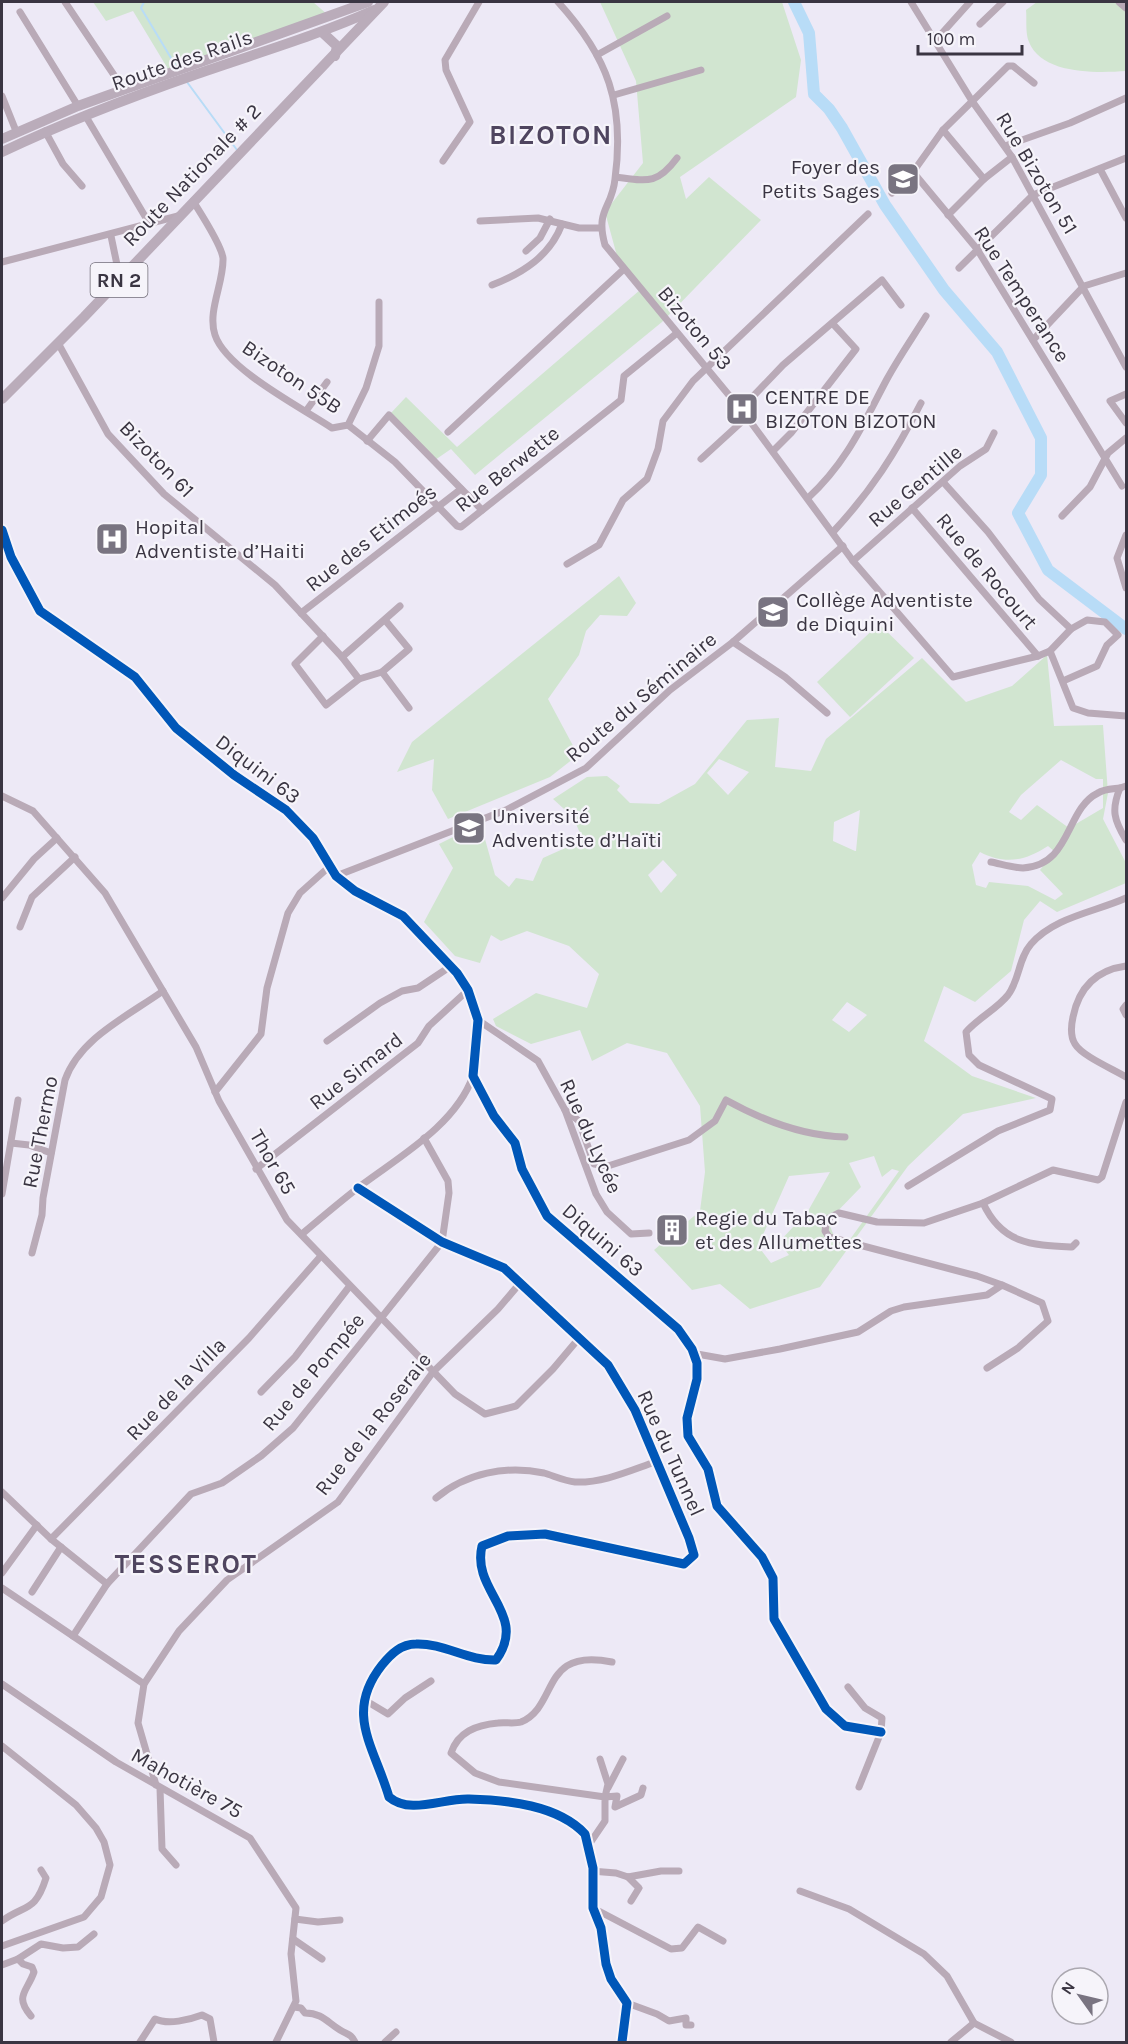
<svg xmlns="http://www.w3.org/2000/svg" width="1128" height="2044" font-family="Karla,sans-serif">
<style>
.green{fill:#d1e5d0;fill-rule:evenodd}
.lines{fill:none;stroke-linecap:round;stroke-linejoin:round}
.stream{stroke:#b8dcf7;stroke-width:2}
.river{stroke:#b8dcf7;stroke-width:12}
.minor{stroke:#b9aab7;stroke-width:7}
.primary{stroke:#baacba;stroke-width:10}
.cycleway-casing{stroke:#f6f4fa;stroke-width:13}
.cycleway{stroke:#0057b8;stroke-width:9}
.labels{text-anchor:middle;stroke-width:4.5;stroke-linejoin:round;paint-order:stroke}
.shield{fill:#f6f4fa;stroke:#726e79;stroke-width:1.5}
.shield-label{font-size:20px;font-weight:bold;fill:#3a3542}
.street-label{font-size:21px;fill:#3a3542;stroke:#f6f4fa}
.poi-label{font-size:21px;fill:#3a3542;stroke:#f6f4fa;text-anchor:start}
.district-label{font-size:27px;font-weight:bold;letter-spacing:1.5px;fill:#4f455f;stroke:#f6f4fa}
</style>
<rect width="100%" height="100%" fill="#ede9f6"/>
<g class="green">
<path d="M93,2H313L328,15L168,69L133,11L106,21Z"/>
<path d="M600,2H782L801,60L796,97L680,177L686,199L709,177L761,220L662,322L475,475L451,449L435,460L390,414L406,397L457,447L640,290L620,267L605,212L643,163L636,81Z"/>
<path d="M1037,2H1120L1126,9V71C1098,73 1042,75 1029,42C1025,33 1027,19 1026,10Z"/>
<path d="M619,576L636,603L627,616L600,615L586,631L579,655L548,699L578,755L550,777L448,819L432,790L434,759L397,772L412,742Z"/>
<path d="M879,624L914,658L850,717L817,682Z"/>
<path d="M1047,655L1054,726L1103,725L1108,793L1103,819L1126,863V883L1057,912L1040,901L1024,920L1011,971L975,1002L944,986L924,1041L972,1076L1036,1098L963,1114L908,1166L820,1287L750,1309L720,1284L692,1290L654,1250L700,1211L705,1172L700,1106L667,1053L627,1043L592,1061L580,1030L531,1044L496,1026L493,1019L536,993L587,1008L599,974L569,946L527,931L501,941L491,935L480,963L455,956L424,922L453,868L439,844L467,830L483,832L495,875L509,887L516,878L533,881L543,858L583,840L573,817L553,799L587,777L607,776L620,786L617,790L630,803L659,804L695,784L747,720L779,718L775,767L811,771L826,739L922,658L966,702L1012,686ZM719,759L749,772L728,795L707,773ZM1061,760L1096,779H1103V808L1069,828L1037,805L1021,820L1009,812L1021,795ZM860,810L856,851H855L833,841L834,822ZM1048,846L1055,852L1040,870L1063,894L1055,900L1028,886L989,882L986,888L976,885L972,865L980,852C1005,865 1025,861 1048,846ZM663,860L677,875L661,893L648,875ZM847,1002L867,1015L849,1032L832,1020ZM874,1156L882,1177L892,1169L899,1171L851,1238L834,1236L828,1221L861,1187L849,1163ZM830,1172L808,1211L779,1242L789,1255L771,1263L758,1246L789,1176Z"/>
</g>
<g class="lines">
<g class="stream">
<path d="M144,2L141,8L177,68"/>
<path d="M187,82L237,150"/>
</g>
<path class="river" d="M794,2L809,33L814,94L829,109L842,128L885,205L944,290L997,352L1041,438V475L1018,513L1048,570L1126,629"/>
<g class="minor">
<path d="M65,2L124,90"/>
<path d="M558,2C608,57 625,104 615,179C612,209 595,209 605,245L747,417L853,561L953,677L1038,656L1050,651L1071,629"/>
<path d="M911,2L972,101L1012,157L1126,367"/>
<path d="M1119,2L1126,8"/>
<path d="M20,12L78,106"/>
<path d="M980,24L1003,2"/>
<path d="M935,41L970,2"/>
<path d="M597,55L667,16"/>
<path d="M1034,83L1013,66H1008L943,130L913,172L977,249L1122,486"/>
<path d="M614,95L701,70"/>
<path d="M2,96L16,131"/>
<path d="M85,115L149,223"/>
<path d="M943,130L984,179"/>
<path d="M45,131L63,164L82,186"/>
<path d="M1005,146L1070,123L1126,98"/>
<path d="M443,161L470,122L446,70L445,60L479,2"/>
<path d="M1100,169L1126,218"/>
<path d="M616,177C647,181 657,185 677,158"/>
<path d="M892,193L913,172"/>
<path d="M193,201C201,214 221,244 223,258C224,283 207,311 215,335C226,369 302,408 332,428L348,425L366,388L379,346V302"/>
<path d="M948,215L984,179L1012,157"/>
<path d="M480,221L538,218L579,228H601"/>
<path d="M111,236L120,279"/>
<path d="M526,251L540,238L550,219"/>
<path d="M2,262L178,216"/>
<path d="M959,268L1033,195L1126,158"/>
<path d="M492,285C523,273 550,256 562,224"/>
<path d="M1033,340L1084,286L1126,273"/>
<path d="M58,343L108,434L164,494L275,585L342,657L359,679"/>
<path d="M1126,394L1110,401L1126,423"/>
<path d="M740,410L783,365L882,280L901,305"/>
<path d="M306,411L327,382"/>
<path d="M348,425L395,462L457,526L461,527L621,400L624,376L677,333"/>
<path d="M448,432L624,269"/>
<path d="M367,441L389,415L482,510"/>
<path d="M773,451L791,433L856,349L833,324"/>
<path d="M701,459L747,417"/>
<path d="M944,483L988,532L1039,599L1071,629L1087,620L1105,622L1118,635L1107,645L1097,666L1063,681"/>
<path d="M808,498C847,462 863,424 887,379C899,357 913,337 926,316"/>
<path d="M912,508L1038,656"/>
<path d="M1062,516L1090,487L1108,453L1126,438"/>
<path d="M2,530L11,557L40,611L135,677L176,728L234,775L286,810L313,838L336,876L355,891L403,916L457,973L468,990L478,1020L473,1076L494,1116L515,1143L522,1169L547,1216L678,1329L692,1349L697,1363V1379L687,1418L688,1436L708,1469L717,1506L762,1557L773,1578L774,1619L826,1709L845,1726L881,1732"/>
<path d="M833,532C872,490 895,454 921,403"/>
<path d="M1126,535L1117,558L1126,588"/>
<path d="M853,561L960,466L986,449L994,433"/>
<path d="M567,564L599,545L623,500L647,479L658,449L663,421L693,381L868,214"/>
<path d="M301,613L461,489"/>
<path d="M323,636L295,664L326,705L359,679L382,672L409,649L385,620"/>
<path d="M733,642L785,677L827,713"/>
<path d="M1050,651L1073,708L1088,713L1126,716"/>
<path d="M342,657L400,606"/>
<path d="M382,672L409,708"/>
<path d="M1126,786L1120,788C1111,810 1114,820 1126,840"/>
<path d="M2,796L33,811L105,893L196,1047L219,1101L287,1220L455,1394L485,1414L516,1406L553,1369L580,1337"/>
<path d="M991,862C1001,864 1014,868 1023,868C1072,865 1065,809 1098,793C1104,789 1113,789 1120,788"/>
<path d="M336,876L506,810L586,768L670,690L733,642L843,546"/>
<path d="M2,898L34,859L57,838"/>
<path d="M20,927L32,897L75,857"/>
<path d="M1126,966C1097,970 1079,987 1073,1017C1071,1026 1070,1036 1075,1044C1082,1056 1113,1069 1126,1077"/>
<path d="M1126,1005L1123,1009L1126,1015"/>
<path d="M478,1020L538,1061L565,1110L596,1194L607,1212L631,1234L649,1233"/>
<path d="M327,1041L380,1003L402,991L418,988L451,966"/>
<path d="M215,1092L261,1034L267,988L288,913L300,893L330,866"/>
<path d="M565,1110L579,1121L594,1164L608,1166L689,1140L715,1121L726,1100C762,1120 804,1136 845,1137"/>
<path d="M11,1143L29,1145L51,1153"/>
<path d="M256,1169L418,1043L429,1026L468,990"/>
<path d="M908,1186L998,1131L1050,1110L1052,1099L979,1065L969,1055L966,1032C978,1018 997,1009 1008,995C1020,979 1018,959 1031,944C1054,917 1095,912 1126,898"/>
<path d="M358,1188L442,1242L504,1268L608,1365L635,1410L689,1538L694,1555L684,1564L545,1534L508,1536L482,1546C471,1592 529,1614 496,1660C469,1661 443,1643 416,1644C401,1644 391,1654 382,1665C344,1713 374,1746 389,1797C410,1815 443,1798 469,1799C507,1800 558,1805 585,1834L593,1868V1908L601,1928L606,1964L611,1979L627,2003L622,2042"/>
<path d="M2,1194L18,1100"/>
<path d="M983,1203C1002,1244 1031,1245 1072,1247L1076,1243"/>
<path d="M302,1234C322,1217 342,1200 363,1184C402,1155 456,1124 473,1076"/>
<path d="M32,1253L42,1215L43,1198L65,1080C80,1038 128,1016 163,991"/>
<path d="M1002,1285L977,1276L829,1237L825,1231L827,1219L839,1213L877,1222L924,1223L983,1203L1053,1170L1098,1180L1102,1177L1126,1102"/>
<path d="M692,1349L697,1354L725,1359L780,1349L858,1332L891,1311L904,1307L987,1295L1002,1285L1042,1303L1048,1321L1018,1348L987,1368"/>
<path d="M261,1392L295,1357L349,1287"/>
<path d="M2,1492L51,1539L107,1584"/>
<path d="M436,1498C466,1473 506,1465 544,1473C554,1476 565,1481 575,1482C603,1483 629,1471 655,1462"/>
<path d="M51,1539L249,1338L320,1257"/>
<path d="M2,1573L37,1525"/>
<path d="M2,1588L144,1684"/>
<path d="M32,1592L61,1547"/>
<path d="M73,1636L107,1584L191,1494L222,1483L261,1456L293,1428L442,1242L449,1193L448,1181L424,1138"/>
<path d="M2,1684L116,1762L250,1838L296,1908L291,1954L296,2001L276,2042"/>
<path d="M848,1687L865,1708L882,1718L881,1732L859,1787"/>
<path d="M363,1699L388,1714L405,1698L431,1681"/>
<path d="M2,1746L76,1805L96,1828L104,1842L110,1865L101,1897L84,1917L2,1946"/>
<path d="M600,1759L608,1784L605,1797L617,1796L615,1807L641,1795L643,1788"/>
<path d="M156,1785L138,1723L144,1684L179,1631L227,1580L338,1502L433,1372L498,1309L521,1282"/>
<path d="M160,1788L162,1849L176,1865"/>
<path d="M608,1788L623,1759"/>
<path d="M588,1846L605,1821V1797L499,1782L475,1773L451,1753C458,1732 476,1725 498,1723C505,1722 514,1724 521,1722C559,1706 540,1647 612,1662"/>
<path d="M591,1871L616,1873L628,1877L661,1871H679"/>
<path d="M628,1877L639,1888L631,1901"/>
<path d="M800,1891L849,1909L924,1954L947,1976L974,2023L1011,2042"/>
<path d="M593,1908L671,1949L682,1948L698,1927L723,1941"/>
<path d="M295,1919L318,1922L340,1920"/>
<path d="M2,1921C25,1904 35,1913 46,1878L41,1870"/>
<path d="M293,1939L322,1959"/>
<path d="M2,1965L18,1959"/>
<path d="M627,2003L657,2014L669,2021L686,2018V2025H691"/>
<path d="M294,2007L301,2008L305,2013C322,2013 327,2022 340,2030C348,2035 351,2034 355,2042"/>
<path d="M31,2016C14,1996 27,1992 34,1972L32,1967L23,1964L18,1959L41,1944L63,1948L78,1947L94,1934"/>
<path d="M140,2042L155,2019C168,2025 189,2020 202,2015L210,2019L214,2042"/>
<path d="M385,2042L396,2032"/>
<path d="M951,2042L974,2023"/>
</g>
<g class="primary">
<path d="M323,33L337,46L335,56"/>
<path d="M2,139L78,106L368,2"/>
<path d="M2,152C65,122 131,97 197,74C257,53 316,36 374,10"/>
<path d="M2,399L84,317L384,2"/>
</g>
<g class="cycleway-casing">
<g id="cycleway">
<path d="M2,530L11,557L40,611L135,677L176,728L234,775L286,810L313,838L336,876L355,891L403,916L457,973L468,990L478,1020L473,1076L494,1116L515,1143L522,1169L547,1216L678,1329L692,1349L697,1363V1379L687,1418L688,1436L708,1469L717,1506L762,1557L773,1578L774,1619L826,1709L845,1726L881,1732"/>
<path d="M358,1188L442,1242L504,1268L608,1365L635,1410L689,1538L694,1555L684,1564L545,1534L508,1536L482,1546C471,1592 529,1614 496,1660C469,1661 443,1643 416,1644C401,1644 391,1654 382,1665C344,1713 374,1746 389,1797C410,1815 443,1798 469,1799C507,1800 558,1805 585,1834L593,1868V1908L601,1928L606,1964L611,1979L627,2003L622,2042"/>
</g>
</g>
<use href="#cycleway" class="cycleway"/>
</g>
<defs>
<g id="school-square" transform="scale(1.725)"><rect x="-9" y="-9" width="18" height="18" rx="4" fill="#797481" stroke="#f6f4fa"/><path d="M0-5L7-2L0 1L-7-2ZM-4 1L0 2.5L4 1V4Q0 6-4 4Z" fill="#fff"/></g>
<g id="hospital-square" transform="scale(1.725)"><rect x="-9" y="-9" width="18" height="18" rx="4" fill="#797481" stroke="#f6f4fa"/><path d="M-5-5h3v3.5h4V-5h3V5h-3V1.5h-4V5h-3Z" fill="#fff"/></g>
<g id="building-square" transform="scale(1.725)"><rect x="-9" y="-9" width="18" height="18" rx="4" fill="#797481" stroke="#f6f4fa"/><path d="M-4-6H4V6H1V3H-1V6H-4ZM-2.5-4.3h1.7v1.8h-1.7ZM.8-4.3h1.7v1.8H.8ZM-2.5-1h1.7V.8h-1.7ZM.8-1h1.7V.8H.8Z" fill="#fff"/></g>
</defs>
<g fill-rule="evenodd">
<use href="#school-square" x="903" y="179"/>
<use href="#hospital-square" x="742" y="409"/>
<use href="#hospital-square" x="112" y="539"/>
<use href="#school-square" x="773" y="612"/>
<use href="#school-square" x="469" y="828"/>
<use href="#building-square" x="672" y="1230"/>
</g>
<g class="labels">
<rect class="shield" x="90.5" y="263" width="57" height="34" rx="4.5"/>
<g class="shield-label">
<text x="119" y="287">RN 2</text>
</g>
<g class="street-label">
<text transform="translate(182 60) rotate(-19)" y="7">Route des Rails</text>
<text transform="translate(1037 173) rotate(59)" y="7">Rue Bizoton 51</text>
<text transform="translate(192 175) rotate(-46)" y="7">Route Nationale # 2</text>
<text transform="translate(1022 294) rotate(57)" y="7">Rue Temperance</text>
<text transform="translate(695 328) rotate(50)" y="7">Bizoton 53</text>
<text transform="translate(292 377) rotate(34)" y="7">Bizoton 55B</text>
<text transform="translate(157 459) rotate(46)" y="7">Bizoton 61</text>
<text transform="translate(507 469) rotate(-38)" y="7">Rue Berwette</text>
<text transform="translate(915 486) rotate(-40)" y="7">Rue Gentille</text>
<text transform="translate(371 538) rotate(-38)" y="7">Rue des Etimoés</text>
<text transform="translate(987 571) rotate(50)" y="7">Rue de Rocourt</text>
<text transform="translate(641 697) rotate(-40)" y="7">Route du Séminaire</text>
<text transform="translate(258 769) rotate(37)" y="7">Diquini 63</text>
<text transform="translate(356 1071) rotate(-38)" y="7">Rue Simard</text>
<text transform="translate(40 1132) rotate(-79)" y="7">Rue Thermo</text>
<text transform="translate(591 1136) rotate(66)" y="7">Rue du Lycée</text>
<text transform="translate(273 1162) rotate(60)" y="7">Thor 65</text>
<text transform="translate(603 1240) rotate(41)" y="7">Diquini 63</text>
<text transform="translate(313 1372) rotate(-50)" y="7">Rue de Pompée</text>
<text transform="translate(176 1389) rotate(-46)" y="7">Rue de la Villa</text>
<text transform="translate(373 1424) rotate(-52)" y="7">Rue de la Roseraie</text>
<text transform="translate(671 1453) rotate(66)" y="7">Rue du Tunnel</text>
<text transform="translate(187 1783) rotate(29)" y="7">Mahotière 75</text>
</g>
<g class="poi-label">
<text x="880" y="174" text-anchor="end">Foyer des<tspan x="880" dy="24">Petits Sages</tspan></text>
<text x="765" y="404">CENTRE DE<tspan x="765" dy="24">BIZOTON BIZOTON</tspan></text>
<text x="135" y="534">Hopital<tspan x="135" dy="24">Adventiste d’Haiti</tspan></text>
<text x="796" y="607">Collège Adventiste<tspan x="796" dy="24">de Diquini</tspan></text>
<text x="492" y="823">Université<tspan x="492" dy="24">Adventiste d’Haïti</tspan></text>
<text x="695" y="1225">Regie du Tabac<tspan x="695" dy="24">et des Allumettes</tspan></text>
</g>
<g class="district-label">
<text x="551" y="144">BIZOTON</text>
<text x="186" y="1573">TESSEROT</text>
</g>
</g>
<rect width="1128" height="2044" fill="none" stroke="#3a3542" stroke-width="6"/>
<g transform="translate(1080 1996) rotate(304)"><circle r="28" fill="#f6f4fa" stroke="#aba8b0" stroke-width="1.5"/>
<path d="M0-4.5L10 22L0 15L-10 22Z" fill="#797481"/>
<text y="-9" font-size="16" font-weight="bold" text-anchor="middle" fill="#3a3542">N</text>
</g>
<path d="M918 45v9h104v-9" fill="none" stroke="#3a3542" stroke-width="3"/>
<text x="927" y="45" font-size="18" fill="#3a3542" stroke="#f6f4fa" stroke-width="4.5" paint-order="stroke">100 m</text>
</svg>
